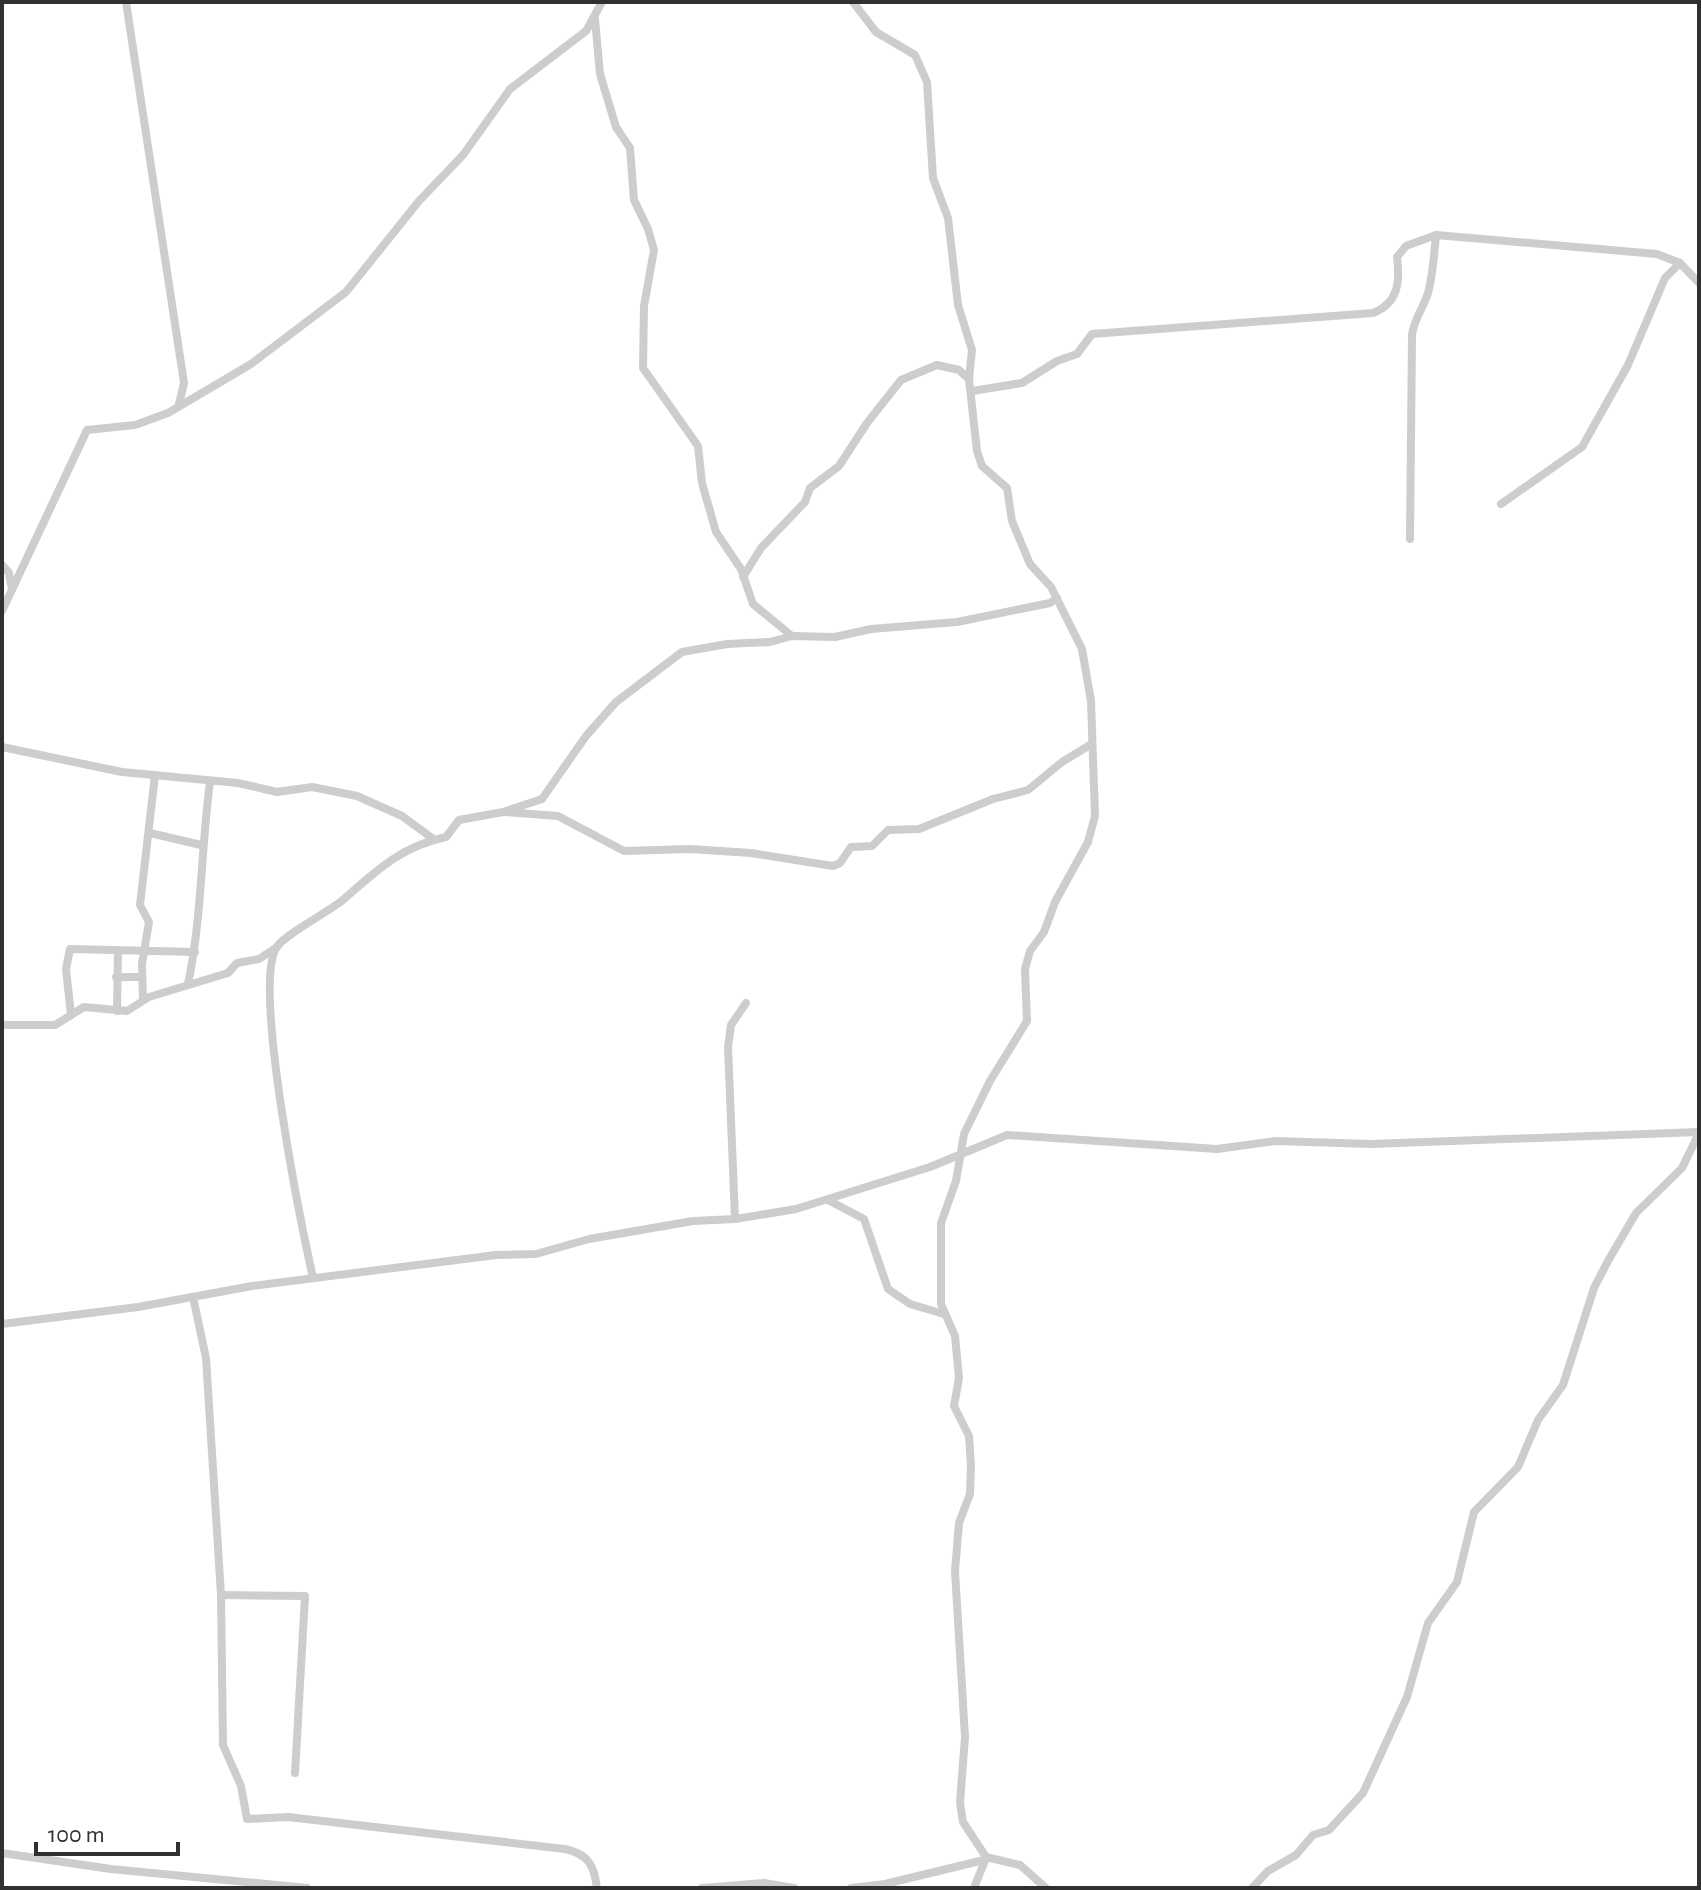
<svg xmlns="http://www.w3.org/2000/svg" width="1701" height="1890" font-family="'Alegreya Sans',sans-serif">
<style>
.lines{fill:none;stroke-linecap:round;stroke-linejoin:round}
.minor{stroke:#cdcdcd;stroke-width:8}
</style>
<rect width="100%" height="100%" fill="#fff"/>
<g class="lines">
<g class="minor">
<path d="M126,2L184,383L179,404"/>
<path d="M853,2L876,32L915,55L927,82L933,178L948,218L958,305L972,350L969,379L977,451L982,466L1007,488L1012,521L1030,564L1051,587L1082,649L1091,701L1095,816L1088,842L1055,902L1044,932L1030,951L1025,969L1027,1021L990,1081L964,1134L956,1181L941,1223V1304L955,1336L959,1378L954,1406L969,1436L971,1466L970,1494L959,1523L955,1571L965,1737L960,1803L963,1822L986,1857L1020,1865L1046,1888"/>
<path d="M595,19L600,74L616,127L630,148L634,200L648,229L654,250L644,306L643,368L698,446L702,483L716,532L741,569L753,604L792,636"/>
<path d="M972,391L1022,383L1057,361L1077,354L1092,334L1373,313C1399,303 1400,281 1397,257L1406,246L1436,235L1657,254L1680,263L1699,283"/>
<path d="M1501,504L1582,447L1628,365L1665,278L1680,263"/>
<path d="M1410,539L1412,335C1414,319 1423,309 1428,293C1433,275 1434,254 1436,235"/>
<path d="M2,565L9,573L11,585"/>
<path d="M743,577L761,548L805,502L810,488L839,466L867,423L901,380L937,365L959,370L969,379"/>
<path d="M2,611L87,430L135,425L168,413L251,364L346,292L419,201L463,155L510,89L586,31L602,2"/>
<path d="M2,747L122,772L238,783L277,792L312,787L357,796L402,816L432,838"/>
<path d="M504,812L558,816L624,851L690,849L751,853L833,866L840,863L851,847L872,846L888,830L919,829L993,799L1028,790L1062,762L1090,745"/>
<path d="M150,833L201,845"/>
<path d="M116,977H142"/>
<path d="M188,984C202,918 201,849 210,782"/>
<path d="M143,1000L142,964L149,922L140,905L155,775"/>
<path d="M117,1011L118,950"/>
<path d="M71,1015L66,969L70,949L195,952"/>
<path d="M2,1025H55L84,1007L127,1011L149,997L228,973L237,963L259,959L277,947"/>
<path d="M828,1200L864,1219L888,1289L910,1304L944,1314"/>
<path d="M735,1219L728,1047L731,1025L746,1003"/>
<path d="M313,1278C301,1224 253,989 276,948C283,935 329,912 344,899C377,870 402,846 446,837L459,820L503,812L542,799L586,736L616,702L682,652L727,644L770,642L792,636L835,637L871,629L957,622L1050,603L1057,598"/>
<path d="M193,1297L206,1358L221,1595L223,1745L241,1786L247,1819L288,1817L565,1849C589,1854 594,1866 597,1888"/>
<path d="M2,1324L138,1307L252,1286L496,1255L536,1254L589,1239L693,1221L735,1219L796,1209L930,1167L1007,1135L1217,1149L1276,1141L1371,1144L1699,1132"/>
<path d="M221,1595L305,1596L295,1773"/>
<path d="M2,1853L111,1869L307,1888"/>
<path d="M702,1888L764,1883L794,1888"/>
<path d="M851,1888L885,1884L984,1860"/>
<path d="M974,1888L986,1858"/>
<path d="M1252,1888L1268,1871L1296,1855L1313,1835L1329,1830L1363,1793L1407,1697L1428,1623L1457,1582L1474,1512L1518,1467L1538,1420L1563,1385L1594,1288L1608,1261L1636,1213L1682,1168L1699,1133"/>
</g>
</g>
<rect width="1701" height="1890" fill="none" stroke="#303030" stroke-width="8"/>
<path d="M36 1842v12h142v-12" fill="none" stroke="#303030" stroke-width="4"/>
<text x="48" y="1842" font-size="24" fill="#303030" stroke="#ffffff" stroke-width="6" paint-order="stroke">100 m</text>
</svg>
